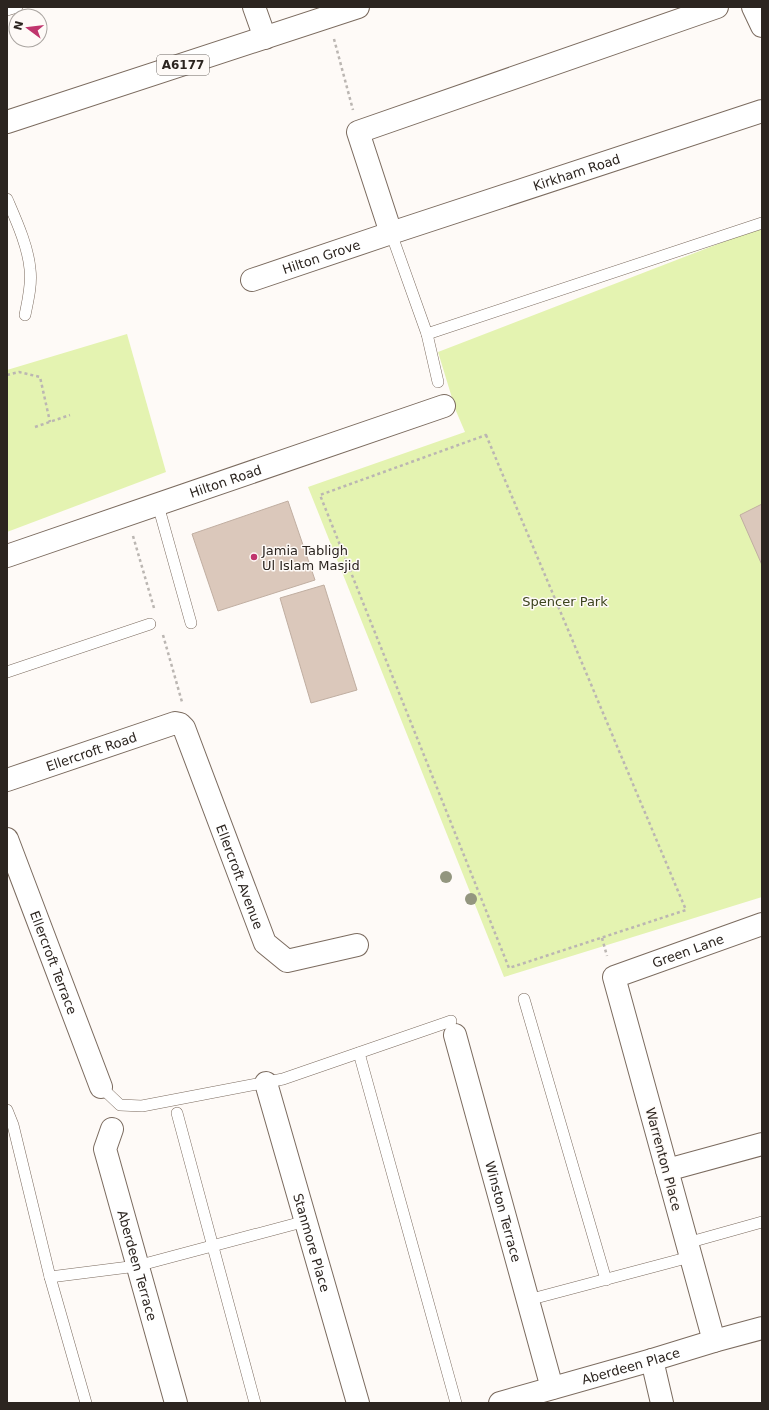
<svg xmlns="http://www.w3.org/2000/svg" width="769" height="1410" font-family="'DejaVu Sans',sans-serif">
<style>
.green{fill:#e4f3b1}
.building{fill:#dbc8bb;stroke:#c0aea1}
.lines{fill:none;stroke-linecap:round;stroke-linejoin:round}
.service-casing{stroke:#7b6b5f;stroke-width:12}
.minor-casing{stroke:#7b6b5f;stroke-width:24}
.primary-casing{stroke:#7b6b5f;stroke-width:24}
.path{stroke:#bbb6b2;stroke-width:2.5;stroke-dasharray:3 3;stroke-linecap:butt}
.service{stroke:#fff;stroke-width:11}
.minor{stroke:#fff;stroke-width:22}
.primary{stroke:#fff;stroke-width:22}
.tree{fill:#93967f}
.poi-dot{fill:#c0356d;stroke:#fefaf7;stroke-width:1.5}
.labels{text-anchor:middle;stroke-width:3;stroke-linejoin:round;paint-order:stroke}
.shield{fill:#fefaf7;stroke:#6b6560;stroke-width:1}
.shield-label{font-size:12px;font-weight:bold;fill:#2c2520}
.street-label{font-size:13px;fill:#2c2520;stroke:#fefaf7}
.poi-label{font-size:13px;fill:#2c2520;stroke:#fefaf7;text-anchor:start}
.park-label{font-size:13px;fill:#3c441d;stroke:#fefaf7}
</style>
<rect width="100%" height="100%" fill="#fefaf7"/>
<g class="green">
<path d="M762,227V897L504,977L308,487L465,432L456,411L438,352Z"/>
<path d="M127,334L166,472L7,532V370Z"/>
</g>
<g class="building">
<path d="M288,501L315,580L218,611L192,534Z"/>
<path d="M762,504V565L740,515Z"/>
<path d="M324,585L357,690L311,703L280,598Z"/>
</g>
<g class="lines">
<g class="service-casing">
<g id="service">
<path d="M7,10L17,7"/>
<path d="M7,199C16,220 28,246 30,269C32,284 28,300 25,315"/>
<path d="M391,233L427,334L762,223"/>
<path d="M427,334L438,382"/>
<path d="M158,505L191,623"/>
<path d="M7,672L150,624"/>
<path d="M524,999L606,1280"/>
<path d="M359,1053L456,1403"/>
<path d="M101,1087L120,1105L142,1106L283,1079L451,1021"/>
<path d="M7,1110L13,1125L50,1277L86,1403"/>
<path d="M177,1113L255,1403"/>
<path d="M687,1243L762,1222"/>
<path d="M50,1277L137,1266L306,1221"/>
<path d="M528,1300L690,1257"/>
</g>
</g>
<g class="minor-casing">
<g id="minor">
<path d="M254,7L265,38"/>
<path d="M753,7L762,26"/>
<path d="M391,233L358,132L717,7"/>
<path id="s1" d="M252,280L391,233L762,111"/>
<path id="s2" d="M7,556L444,406"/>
<path id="s3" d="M7,780L175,723L180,724L184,728L265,943L287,961L357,945"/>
<path id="s4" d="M7,839L101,1087"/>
<path id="s5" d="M455,1035L552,1388"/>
<path id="s6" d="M266,1083L358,1403"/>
<path id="s7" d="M112,1129L105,1149L176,1403"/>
<path d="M667,1170L762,1144"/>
<path id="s8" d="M714,1341L614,977L762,924"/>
<path d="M652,1360L662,1403"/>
<path id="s9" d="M500,1403L652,1360L714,1341L762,1328"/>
</g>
</g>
<g class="primary-casing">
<path id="primary" d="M7,122L358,7"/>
</g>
<g class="path">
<path d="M334,39L353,110"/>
<path d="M7,375L19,372L40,377L50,422"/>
<path d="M35,427L70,415"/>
<path d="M486,435L686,910L509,968L320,495Z"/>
<path d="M133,536L154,608"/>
<path d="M163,635L182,702"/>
<path d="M602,938L607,956"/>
</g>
<use href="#service" class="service"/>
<use href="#minor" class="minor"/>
<use href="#primary" class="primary"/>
</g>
<g class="tree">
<circle cx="446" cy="877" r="6"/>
<circle cx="471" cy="899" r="6"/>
</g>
<circle class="poi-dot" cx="254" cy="557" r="4"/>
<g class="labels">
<rect class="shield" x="157" y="55" width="52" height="20" rx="3"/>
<g class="shield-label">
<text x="183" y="69">A6177</text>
</g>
<g class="street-label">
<text dy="5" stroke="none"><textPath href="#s1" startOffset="342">Kirkham Road</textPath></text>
<text dy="5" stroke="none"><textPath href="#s1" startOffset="73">Hilton Grove</textPath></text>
<text dy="5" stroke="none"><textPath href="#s2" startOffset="231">Hilton Road</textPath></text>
<text dy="5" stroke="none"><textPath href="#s3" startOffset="89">Ellercroft Road</textPath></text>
<text dy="5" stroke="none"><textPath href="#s3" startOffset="347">Ellercroft Avenue</textPath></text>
<text dy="5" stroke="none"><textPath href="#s8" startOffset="456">Green Lane</textPath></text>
<text dy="5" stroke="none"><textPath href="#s4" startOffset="132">Ellercroft Terrace</textPath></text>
<text transform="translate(664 1159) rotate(75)" y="5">Warrenton Place</text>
<text dy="5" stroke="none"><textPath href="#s5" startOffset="183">Winston Terrace</textPath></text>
<text dy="5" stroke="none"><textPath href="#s6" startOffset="166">Stanmore Place</textPath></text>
<text dy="5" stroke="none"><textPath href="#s7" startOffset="142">Aberdeen Terrace</textPath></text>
<text dy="5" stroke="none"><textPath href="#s9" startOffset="136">Aberdeen Place</textPath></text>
</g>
<g class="poi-label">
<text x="262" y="555">Jamia Tabligh<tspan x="262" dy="15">Ul Islam Masjid</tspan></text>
</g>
<g class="park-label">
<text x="565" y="606">Spencer Park</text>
</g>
</g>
<rect width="769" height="1410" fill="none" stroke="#2c2520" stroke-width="16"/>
<g transform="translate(28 28) rotate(285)"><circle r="19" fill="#fefaf7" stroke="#aaa5a1"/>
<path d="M0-3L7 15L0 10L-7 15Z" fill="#c0356d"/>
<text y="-6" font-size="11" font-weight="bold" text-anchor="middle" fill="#2c2520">N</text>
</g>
</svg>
